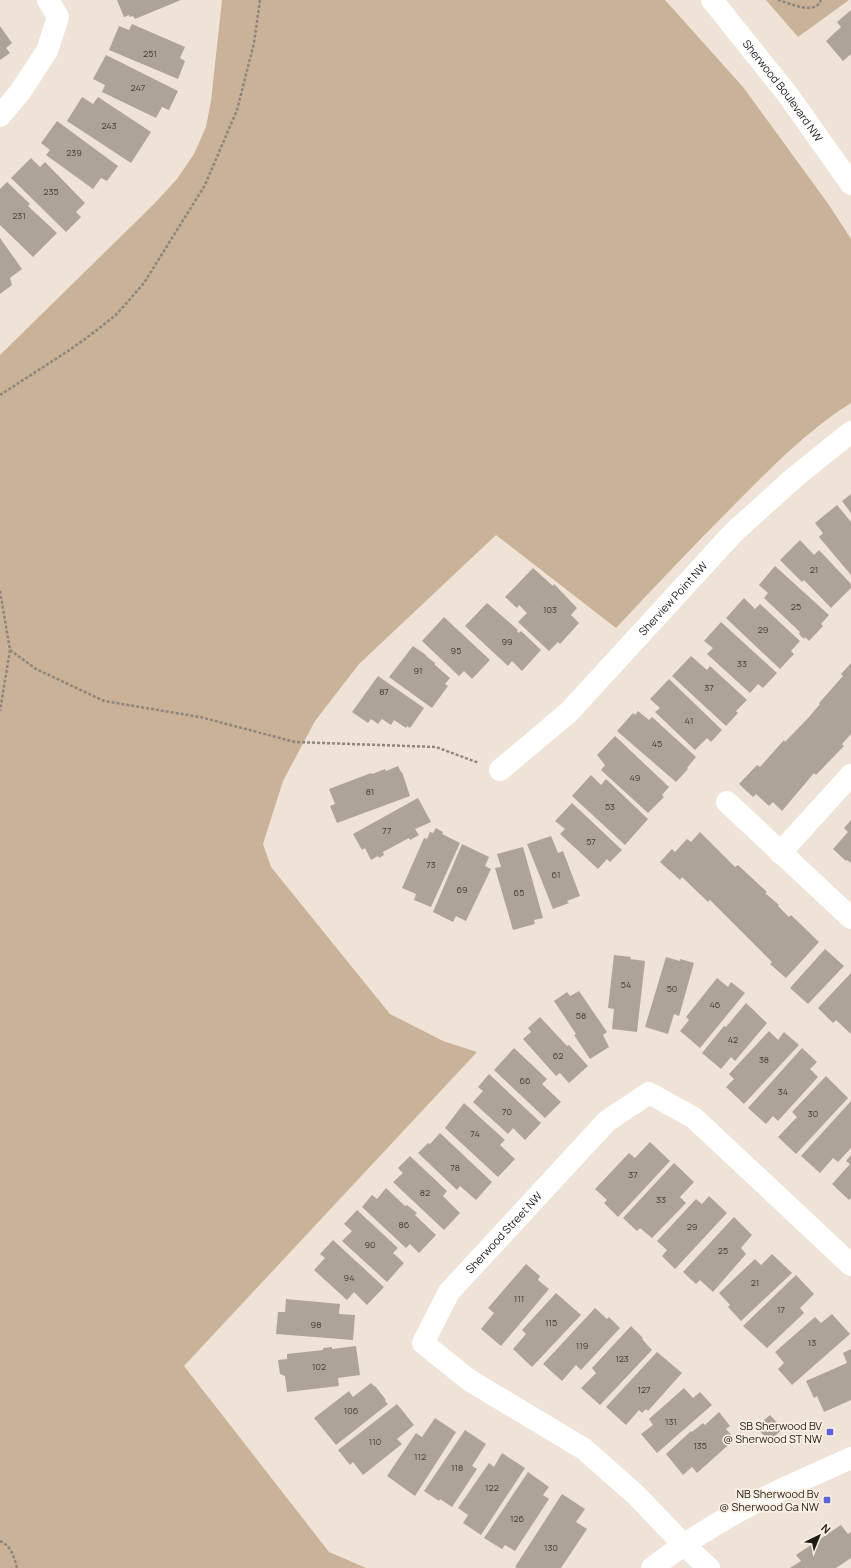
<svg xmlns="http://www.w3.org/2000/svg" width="851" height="1568" font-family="Manrope,sans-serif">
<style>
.green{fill:#c9b297}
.building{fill:#ada397}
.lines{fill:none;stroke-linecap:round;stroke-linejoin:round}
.path{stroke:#8d867d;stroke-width:2.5;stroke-dasharray:3 2;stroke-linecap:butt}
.minor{stroke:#fff;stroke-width:22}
.tertiary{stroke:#fff;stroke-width:22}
.poi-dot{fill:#5f63db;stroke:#fbf0e3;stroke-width:1.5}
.labels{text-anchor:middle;stroke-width:3.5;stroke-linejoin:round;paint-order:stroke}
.number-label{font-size:9px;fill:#423d36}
.street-label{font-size:11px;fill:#1e1b16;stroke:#fbf0e3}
.poi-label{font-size:11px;fill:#1e1b16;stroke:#fbf0e3;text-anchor:end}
</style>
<rect width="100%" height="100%" fill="#eee3d6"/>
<g class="green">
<path d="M222,0H665L743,87L829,205L851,239V403C809,429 775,464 741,498C698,541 657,584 616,628L496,535L359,664L315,721L283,781L263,844L271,867L390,1014L443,1041L477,1052L184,1366L329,1552L366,1568H0V355L154,204L177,179L194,154L206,127L211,101Z"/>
<path d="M766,0H849L798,37Z"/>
</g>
<g class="building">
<path d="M117,0H181L135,19L133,16L130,17L129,15L124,17Z"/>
<path d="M851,10V54L843,61L826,41L841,27L837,22Z"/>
<path d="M132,24L185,47L180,58L185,61L178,79L109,50L119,26L129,30Z"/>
<path d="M0,26L12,43L6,48L10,53L0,60Z"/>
<path d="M106,55L178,91L169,110L162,107L156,118L102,92L105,85L93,79Z"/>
<path d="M82,97L93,104L98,97L151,132L131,163L67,121Z"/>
<path d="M57,121L118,166L107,181L101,178L93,189L46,155L50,150L41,143Z"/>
<path d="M31,158L40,167L45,162L85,203L76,212L81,217L66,232L11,178Z"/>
<path d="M7,182L30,204L28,206L57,233L33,257L0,225V189Z"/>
<path d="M0,238L22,269L10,278L12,285L0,294Z"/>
<path d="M851,494V513L842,501Z"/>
<path d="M837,505L851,522V575L819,537L823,533L815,523Z"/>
<path d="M800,540L814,555L819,550L851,584V588L831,608L804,580L802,582L780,560Z"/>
<path d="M775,566L829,615L821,624L823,626L809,641L805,637L804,639L799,634L800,632L764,598L768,593L759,585Z"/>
<path d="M533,568L553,586L554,584L577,608L571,615L579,623L560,644L558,642L549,651L518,622L527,613L519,605L517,608L505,597Z"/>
<path d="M744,598L755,609L760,604L800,641L791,651L794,654L780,669L726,618Z"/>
<path d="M487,603L518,630L517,631L519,633L521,631L541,650L522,671L512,661L508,666L465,626Z"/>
<path d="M444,617L490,660L472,679L464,671L459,676L422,641Z"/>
<path d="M721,622L777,673L763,688L758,684L750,693L707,654L713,648L704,641Z"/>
<path d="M413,646L426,655V656L435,663V665L450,678L445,684L448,686L432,708L389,677Z"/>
<path d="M691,656L707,670L710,666L747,700L736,711L738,713L726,726L672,676Z"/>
<path d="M851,663V734L842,744L844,746L816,775L814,773L782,811L773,802L769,806L756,794L753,797L739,784L757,765L760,767L784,740L785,742L809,717L820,704L819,703L843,676L841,674Z"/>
<path d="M378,676L424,708L410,728L407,726L406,728L394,720L391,725L382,719L378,724L371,719L368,723L352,712Z"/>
<path d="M669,679L722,730L711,742L707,738L695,750L655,712L660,708L650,699Z"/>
<path d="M638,711L649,720L652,717L696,757L687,768L688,769L676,782L617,731L633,713L635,715Z"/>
<path d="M615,736L669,787L662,795L664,797L648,813L601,770L605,765L597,755Z"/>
<path d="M398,766L401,772H402L410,796L337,823L330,806L335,804L329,789L371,773L372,774L385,769L386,771Z"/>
<path d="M591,775L601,785L606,779L648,819L625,845L572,796Z"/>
<path d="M418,798L431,822L415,829L419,835L410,840L409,838L383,852L384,855L379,858L378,856L371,860L365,848L362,850L353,834Z"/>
<path d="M572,803L622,850L610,862L607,859L598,869L560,834L565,829L555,821Z"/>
<path d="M851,820V863L847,860L846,861L833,849L848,832L844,828Z"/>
<path d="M436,828L443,832L442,834L460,843L431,907L414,900L416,894L402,888L424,838L427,839L430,832L433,833Z"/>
<path d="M700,832L735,867L738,865L767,892L765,893L779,905L778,906L789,917L791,915L819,942L786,978L770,964L772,962L710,900L708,902L682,877L680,880L660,862L672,849L675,852L687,839L691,842Z"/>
<path d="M551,836L558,853L563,851L580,896L567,901L569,903L553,909L527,844Z"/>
<path d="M462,844L489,857L485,866L491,869L466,921L456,916L453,922L433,912Z"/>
<path d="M523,847L543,918L534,920L535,924L513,930L495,868L501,867L497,854Z"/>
<path d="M825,949L844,966L808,1004L790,988Z"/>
<path d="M614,955L631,957L630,959L645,961L637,1032L612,1029L614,1009L608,1008Z"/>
<path d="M666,957L680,961V959L694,963L679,1016L674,1014L668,1034L645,1027Z"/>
<path d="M851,973V1034L836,1020L833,1023L818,1008Z"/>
<path d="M717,978L728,987L731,982L745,993L700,1048L680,1031L689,1020L686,1017Z"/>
<path d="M579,991L607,1032L603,1035L609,1047L590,1059L574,1035L576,1034L554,1001L567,992L570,996Z"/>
<path d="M746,1003L767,1023L735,1061L731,1057L721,1069L702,1053L724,1026L726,1027Z"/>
<path d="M540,1017L567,1046L569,1045L588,1066L569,1083L560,1073L556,1076L523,1039L531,1032L528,1028Z"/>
<path d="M769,1031L778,1040L784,1032L799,1045L744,1104L726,1087L734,1079L729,1074Z"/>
<path d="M514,1048L547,1079L542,1084L561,1102L545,1118L494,1070Z"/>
<path d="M802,1048L817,1062L810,1069L818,1077L778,1121L773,1116L766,1124L748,1108Z"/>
<path d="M489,1074L541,1123L525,1140L513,1128L508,1134L473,1102L483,1091L478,1087Z"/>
<path d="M826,1076L848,1098L796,1154L778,1137L797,1117L792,1112Z"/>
<path d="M851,1101V1148L838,1162L833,1158L820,1173L801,1156Z"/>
<path d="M464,1103L505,1140L500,1145L515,1159L498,1177L445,1128Z"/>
<path d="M440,1133L492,1182L476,1200L460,1186L457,1190L418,1153L428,1143L430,1144Z"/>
<path d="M650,1142L670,1161L618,1217L604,1203L607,1200L595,1189L629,1153L635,1158Z"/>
<path d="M851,1155V1198L849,1200L832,1184L850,1164L846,1161Z"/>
<path d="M410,1156L447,1191L443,1196L460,1213L444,1230L393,1182L403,1173L398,1168Z"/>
<path d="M674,1163L694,1182L680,1197L686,1203L652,1238L640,1228L637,1231L623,1218Z"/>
<path d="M386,1188L405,1206L407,1205L417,1213L415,1215L436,1235L419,1253L410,1244L406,1248L362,1207L372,1195L377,1199Z"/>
<path d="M709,1196L727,1213L675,1269L662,1256L667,1250L657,1241L696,1199L702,1204Z"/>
<path d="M357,1210L398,1248L393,1253L404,1263L387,1282L342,1241L352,1231L344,1224Z"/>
<path d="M734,1217L752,1235L741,1248L746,1254L713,1292L700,1280L696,1284L683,1272Z"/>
<path d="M333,1240L384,1287L367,1305L354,1292L347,1300L314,1270L325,1258L320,1254Z"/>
<path d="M772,1254L792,1273L741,1321L728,1307L730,1305L719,1293L755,1259L761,1265Z"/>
<path d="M526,1264L540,1276L538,1280L549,1289L501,1346L481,1329L494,1313L488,1308Z"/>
<path d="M796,1275L814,1294L800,1308L804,1313L767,1348L743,1326Z"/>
<path d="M556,1293L581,1315L532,1367L513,1349L526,1334L522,1330Z"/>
<path d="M286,1299L340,1304L339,1314L355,1315L353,1340L276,1334L278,1312H285Z"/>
<path d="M595,1308L607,1319L609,1317L620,1328L581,1370L576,1365L562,1381L543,1364Z"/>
<path d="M832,1314L850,1334L792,1385L778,1369L784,1363L775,1352L815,1317L821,1323Z"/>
<path d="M631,1326L643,1338L642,1339L652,1350L600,1405L581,1388L596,1373L592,1368Z"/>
<path d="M356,1346L360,1375L338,1378L339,1386L287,1392L285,1376L280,1374L278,1360L287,1359V1354L323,1350V1348L332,1347V1349Z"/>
<path d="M851,1349V1400L824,1412L817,1396L814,1398L806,1381L847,1363L843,1353Z"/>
<path d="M657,1352L682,1373L648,1411L646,1409L642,1413L639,1410L626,1425L606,1407Z"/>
<path d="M371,1383L374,1386H375L386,1400L385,1401L388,1404L336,1445L314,1418L349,1391L353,1397Z"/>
<path d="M684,1388L693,1398L700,1392L712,1405L657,1453L641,1434L653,1425L649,1419Z"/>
<path d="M397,1404L414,1425L397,1439L402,1444L363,1475L353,1462L350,1465L338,1450Z"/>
<path d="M719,1412L730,1426L726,1429L735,1439L697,1473L692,1467L683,1475L666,1454L691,1431L692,1432L703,1423L705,1425Z"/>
<path d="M770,1415L783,1429L769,1441L756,1427Z"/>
<path d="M435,1418L456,1432L415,1496L387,1476L416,1433L422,1437Z"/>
<path d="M465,1430L486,1444L472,1466L477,1469L452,1507L440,1499L439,1501L424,1491Z"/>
<path d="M502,1453L525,1468L481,1535L463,1523L468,1515L458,1508L489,1463L494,1467Z"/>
<path d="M528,1472L549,1487L543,1495L549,1499L515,1551L505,1545L502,1549L484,1538Z"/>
<path d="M562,1494L585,1509L576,1522L587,1529L561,1568H517L515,1567Z"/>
<path d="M841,1525L848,1534L851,1532V1558L836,1568H790L801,1561L796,1555Z"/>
</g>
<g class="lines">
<g class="path">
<path d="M778,0C790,3 815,16 821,0"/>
<path d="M0,395L71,349L93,333L117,314L144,283L205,185L237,110L254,43L260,0"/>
<path d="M0,591L10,650L0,711"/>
<path d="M10,650L36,669L104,701L200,717L295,742L436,747L479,763"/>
<path d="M0,1541C11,1546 14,1556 17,1568"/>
</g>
<g class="minor">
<path d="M0,116L20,92L47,51L58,17L48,0"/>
<path id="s1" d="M500,770L569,712L734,532L795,477L851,432"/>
<path d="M727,802L851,918"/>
<path d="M780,853L851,775"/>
<path id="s2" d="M709,1568L684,1545L636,1495L584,1449L469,1380L423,1343L449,1292L607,1121L649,1093L694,1118L851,1265"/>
</g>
<g class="tertiary">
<path id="s3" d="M712,0L788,95L851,184"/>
<path d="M652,1568C686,1542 722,1519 760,1500C789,1485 821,1472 851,1458"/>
</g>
</g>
<g class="poi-dot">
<rect x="826" y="1428" width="8" height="8" rx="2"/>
<rect x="823" y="1496" width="8" height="8" rx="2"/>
</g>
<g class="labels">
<g class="number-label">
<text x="150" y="57">251</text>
<text x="138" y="91">247</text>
<text x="109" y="129">243</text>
<text x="74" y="156">239</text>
<text x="51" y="195">235</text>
<text x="19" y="219">231</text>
<text x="814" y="573">21</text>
<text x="796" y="610">25</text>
<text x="550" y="613">103</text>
<text x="763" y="633">29</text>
<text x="507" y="645">99</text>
<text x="456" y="654">95</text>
<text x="742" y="667">33</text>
<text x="418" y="674">91</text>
<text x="709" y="691">37</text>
<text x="384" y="695">87</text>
<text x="689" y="724">41</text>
<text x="657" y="747">45</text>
<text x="635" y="781">49</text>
<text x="370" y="795">81</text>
<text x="610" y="810">53</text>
<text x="387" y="834">77</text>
<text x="591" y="845">57</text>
<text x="431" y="868">73</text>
<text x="556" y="878">61</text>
<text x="462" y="893">69</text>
<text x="519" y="896">65</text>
<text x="626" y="988">54</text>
<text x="672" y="992">50</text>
<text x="715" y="1008">46</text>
<text x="581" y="1019">58</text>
<text x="733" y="1043">42</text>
<text x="558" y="1059">62</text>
<text x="764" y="1063">38</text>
<text x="525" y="1084">66</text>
<text x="783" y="1095">34</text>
<text x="507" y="1115">70</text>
<text x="813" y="1117">30</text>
<text x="475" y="1137">74</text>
<text x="455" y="1171">78</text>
<text x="633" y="1178">37</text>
<text x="425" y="1196">82</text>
<text x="661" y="1203">33</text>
<text x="404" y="1228">86</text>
<text x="692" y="1230">29</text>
<text x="370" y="1248">90</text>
<text x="723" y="1254">25</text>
<text x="349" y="1281">94</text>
<text x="755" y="1286">21</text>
<text x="519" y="1302">111</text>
<text x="781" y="1313">17</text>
<text x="551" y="1326">115</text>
<text x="316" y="1328">98</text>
<text x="812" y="1346">13</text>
<text x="582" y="1349">119</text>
<text x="622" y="1362">123</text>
<text x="319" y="1370">102</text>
<text x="644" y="1393">127</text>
<text x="351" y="1414">106</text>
<text x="671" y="1425">131</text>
<text x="375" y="1445">110</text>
<text x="700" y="1449">135</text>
<text x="420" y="1460">112</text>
<text x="457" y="1471">118</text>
<text x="492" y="1491">122</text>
<text x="517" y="1522">126</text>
<text x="551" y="1551">130</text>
</g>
<g class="street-label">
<text dy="4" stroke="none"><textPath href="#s3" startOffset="115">Sherwood Boulevard NW</textPath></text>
<text dy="4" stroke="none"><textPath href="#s1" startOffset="244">Sherview Point NW</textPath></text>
<text dy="4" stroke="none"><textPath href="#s2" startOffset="504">Sherwood Street NW</textPath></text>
</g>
<g class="poi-label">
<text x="822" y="1430">SB Sherwood BV<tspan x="822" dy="13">@ Sherwood ST NW</tspan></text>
<text x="819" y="1498">NB Sherwood Bv<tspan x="819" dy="13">@ Sherwood Ga NW</tspan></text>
</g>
</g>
<g transform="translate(819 1536) rotate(43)" stroke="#fbf0e3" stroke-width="3" paint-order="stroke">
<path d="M0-3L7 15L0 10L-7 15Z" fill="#1e1b16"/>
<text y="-6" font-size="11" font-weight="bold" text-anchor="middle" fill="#1e1b16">N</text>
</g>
</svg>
